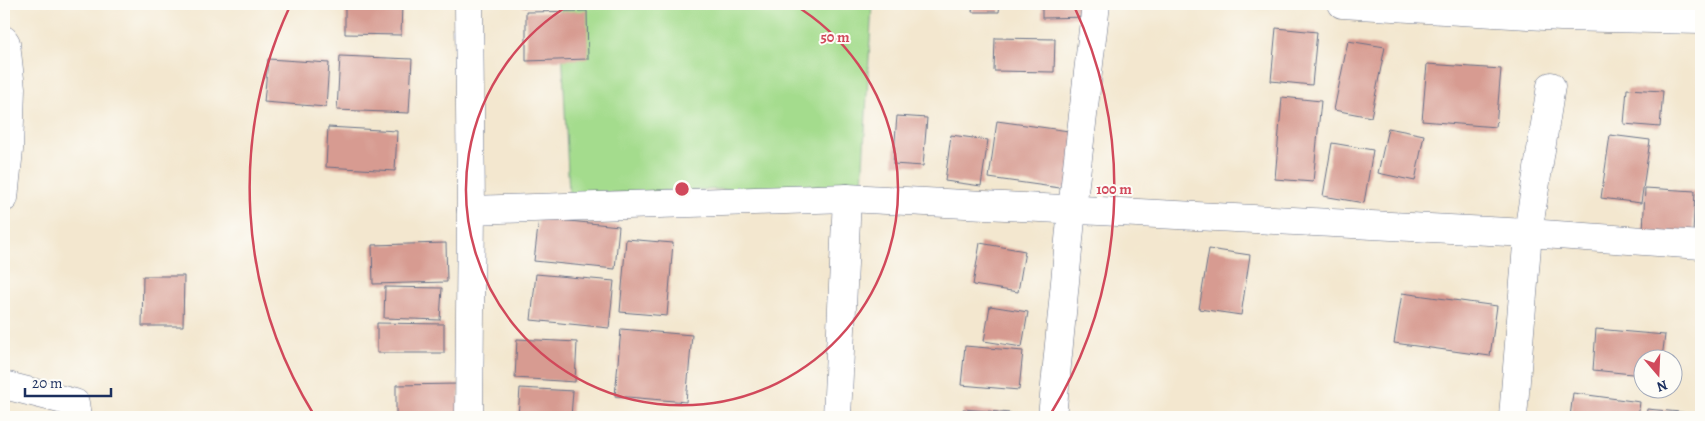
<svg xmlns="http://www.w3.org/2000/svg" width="1705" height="421" font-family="Alegreya,serif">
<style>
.green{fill:#a4dc8d;stroke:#608676}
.building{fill:#d79b91}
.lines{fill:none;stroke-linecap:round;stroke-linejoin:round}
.minor-casing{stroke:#676f86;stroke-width:29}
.minor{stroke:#fff;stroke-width:28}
.ring{fill:none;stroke:#d1495b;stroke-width:2.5}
.centre{fill:#d1495b;stroke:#fdfcf7;stroke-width:2.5}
.ring-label{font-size:15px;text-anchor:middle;font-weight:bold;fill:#d1495b;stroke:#fdfcf7;stroke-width:4;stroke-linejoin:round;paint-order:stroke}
</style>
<rect width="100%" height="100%" fill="#fdfcf7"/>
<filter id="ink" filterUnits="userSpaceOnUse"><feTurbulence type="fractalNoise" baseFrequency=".02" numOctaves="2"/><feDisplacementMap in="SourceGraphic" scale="10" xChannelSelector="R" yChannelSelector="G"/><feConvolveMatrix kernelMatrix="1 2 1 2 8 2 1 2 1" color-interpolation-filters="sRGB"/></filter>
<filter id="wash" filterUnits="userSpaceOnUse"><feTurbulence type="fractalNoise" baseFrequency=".0096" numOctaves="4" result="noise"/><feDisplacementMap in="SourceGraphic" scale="20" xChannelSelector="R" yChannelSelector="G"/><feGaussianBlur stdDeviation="1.12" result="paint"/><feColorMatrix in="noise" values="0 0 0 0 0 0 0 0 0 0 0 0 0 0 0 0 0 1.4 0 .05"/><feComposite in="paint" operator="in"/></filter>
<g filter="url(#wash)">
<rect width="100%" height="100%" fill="#f3e7cf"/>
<path class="green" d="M560,4H872L862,185L569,194Z"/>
<g id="blocks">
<g class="building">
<path d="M345,4H402L401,35L345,34Z"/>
<path d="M523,4H587V5L523,7Z"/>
<path d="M973,4H1000L999,12H972Z"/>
<path d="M1042,4H1091V17L1042,18Z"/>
<path d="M1612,4H1701V7L1612,6Z"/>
<path d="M587,11L588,59L526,61V12Z"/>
<path d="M1276,28L1317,32L1312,85L1271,81Z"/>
<path d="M995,38L1055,39L1054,72L994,71Z"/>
<path d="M1348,41L1385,47L1371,117L1334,110Z"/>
<path d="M340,56L412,59L409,113L337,110Z"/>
<path d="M268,59L329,63L326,107L264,102Z"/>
<path d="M1427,64L1501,69L1496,127L1422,121Z"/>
<path d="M1627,89L1663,91L1660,127L1624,124Z"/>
<path d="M1282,97L1321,101L1313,182L1275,179Z"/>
<path d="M897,116L927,118L923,166L893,164Z"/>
<path d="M997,121L1076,132L1067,189L989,178Z"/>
<path d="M328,127L397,131L395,171L326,167Z"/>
<path d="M1388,128L1424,135L1415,181L1378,173Z"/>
<path d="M951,135L988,140L981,186L945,181Z"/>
<path d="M1610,135L1650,140L1641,203L1601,198Z"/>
<path d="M1332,143L1373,150L1364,203L1323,196Z"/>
<path d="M1645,188L1695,191L1693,234L1643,232Z"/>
<path d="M539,218L619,226L615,269L534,261Z"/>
<path d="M626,239L673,243L667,316L620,312Z"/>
<path d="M446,243L447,282L373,284L372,245Z"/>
<path d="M980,243L1025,251L1018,292L973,285Z"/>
<path d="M1209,249L1250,255L1241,315L1199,309Z"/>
<path d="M536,274L614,281L609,328L531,320Z"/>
<path d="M143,276H184L183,326H142Z"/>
<path d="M385,287L442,288L440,320L384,318Z"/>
<path d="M1402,293L1497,306L1490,356L1394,343Z"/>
<path d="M990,306L1028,312L1022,347L984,341Z"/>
<path d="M377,323L444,324V353H377Z"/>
<path d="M621,329L692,335L686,402L615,396Z"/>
<path d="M1596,329L1665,335L1662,358H1642V375L1593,370Z"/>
<path d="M517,339L577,342L575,382L515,378Z"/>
<path d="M965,346L1023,351L1019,390L961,385Z"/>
<path d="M459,384L460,417H396V385Z"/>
<path d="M520,388L573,391L571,417H518Z"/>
<path d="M1573,393L1640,402L1638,417H1570Z"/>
<path d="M963,409L1011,413V417H962Z"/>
<path d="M1647,409L1701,414V417H1646Z"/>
</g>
</g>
</g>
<g filter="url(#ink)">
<use href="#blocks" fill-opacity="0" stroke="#676f86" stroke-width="1"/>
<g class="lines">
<g class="minor-casing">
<g id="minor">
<path d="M469,4L471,210L469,417"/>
<path d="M1342,4L1561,17L1701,20"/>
<path d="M4,40L6,43L11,88L9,150L4,198"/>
<path d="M471,210L847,198L1528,233L1701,245"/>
<path d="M4,385L75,403L77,417"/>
<path d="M837,417L847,198"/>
<path d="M1052,417L1072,209L1096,4"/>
<path d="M1513,417L1528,233L1551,86"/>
</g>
</g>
<use href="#minor" class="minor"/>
</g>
</g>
<g class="ring">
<path d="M793 4A216 216 0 1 1 571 4"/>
<path d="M314 415A432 432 0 0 1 290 6M1074 6A432 432 0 0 1 1050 415"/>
</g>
<circle cx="682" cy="189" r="8" class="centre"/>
<g class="ring-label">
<text x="835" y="42">50 m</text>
<text x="1114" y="194">100 m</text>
</g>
<rect width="1705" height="421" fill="none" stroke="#fdfcf7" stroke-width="20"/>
<g transform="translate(1658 374) rotate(161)"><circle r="24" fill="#fdfcf7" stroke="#a3aaba"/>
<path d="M0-4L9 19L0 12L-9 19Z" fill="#d1495b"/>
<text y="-8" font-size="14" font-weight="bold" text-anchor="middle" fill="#1b2f5e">N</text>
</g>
<path d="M25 388v8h86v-8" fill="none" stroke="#1b2f5e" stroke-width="2.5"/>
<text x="32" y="388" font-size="15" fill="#1b2f5e" stroke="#fdfcf7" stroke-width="4" paint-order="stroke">20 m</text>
</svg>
